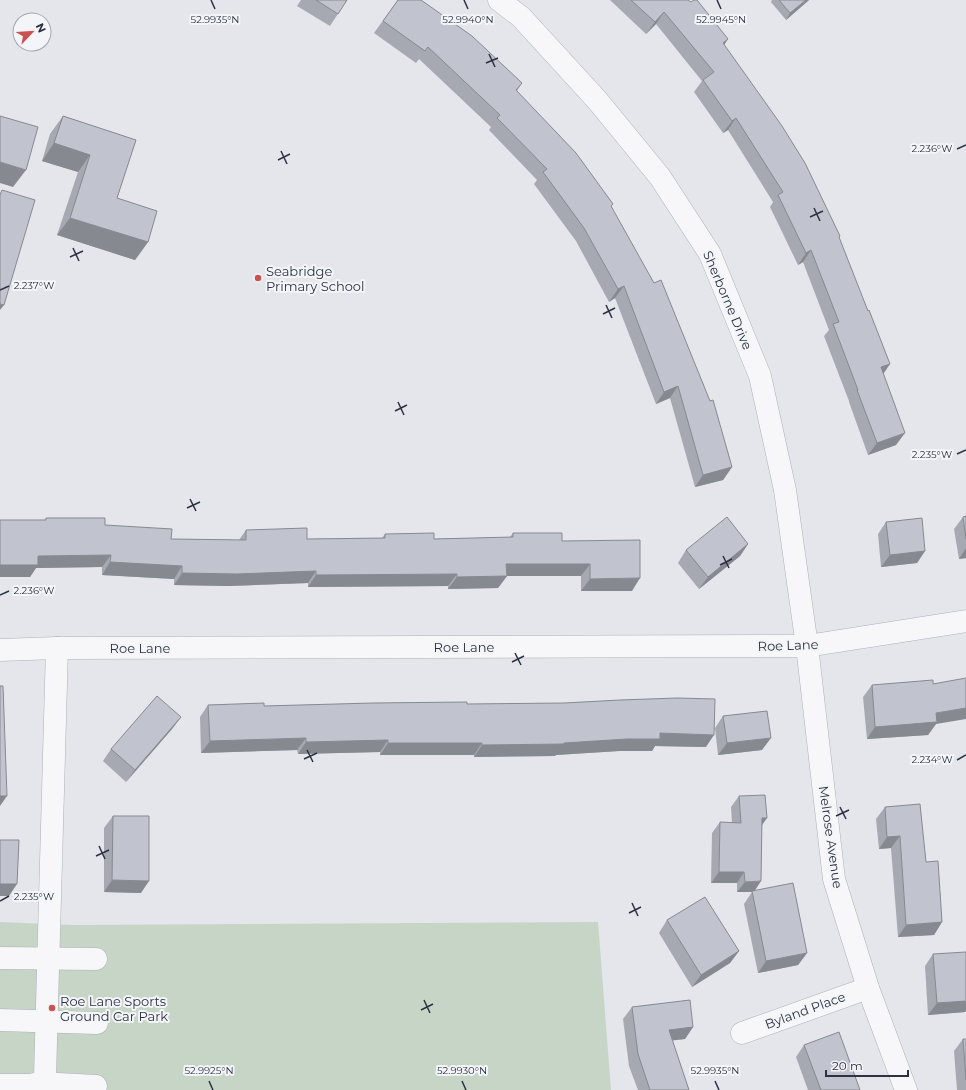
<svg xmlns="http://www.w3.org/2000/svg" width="966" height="1090" font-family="Montserrat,sans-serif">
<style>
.green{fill:#c7d5c6}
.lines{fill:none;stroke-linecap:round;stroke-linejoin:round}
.minor-casing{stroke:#adb0b9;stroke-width:23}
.minor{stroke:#f7f7f9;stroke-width:22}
.wall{fill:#a6a9b1}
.shaded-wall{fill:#878990}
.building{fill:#c1c4ce;stroke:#878990}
.ticks{fill:none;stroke:#2c3143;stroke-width:1.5}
.poi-dot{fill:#c85351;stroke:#f4f5f8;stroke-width:1.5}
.labels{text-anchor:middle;stroke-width:4;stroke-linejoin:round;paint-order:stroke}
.poi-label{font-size:13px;fill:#2c3143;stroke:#f4f5f8;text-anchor:start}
.street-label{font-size:13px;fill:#2c3143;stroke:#f4f5f8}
.ticks-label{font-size:10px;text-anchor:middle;fill:#2c3143;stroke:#f4f5f8;stroke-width:4;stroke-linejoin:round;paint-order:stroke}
</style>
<rect width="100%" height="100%" fill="#e4e6eb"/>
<path class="green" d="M0,922L73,925L598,922L611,1090H0Z"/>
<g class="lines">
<g class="minor-casing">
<g id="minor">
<path d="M499,0L521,17L597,100L660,177L710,254L760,376L785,490L807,646L834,879L868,988L906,1090"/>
<path d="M0,650L57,648L807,646L966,621"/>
<path d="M0,958L96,959"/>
<path d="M0,1020L97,1023"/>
<path d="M742,1033L868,988"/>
<path d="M39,1083L96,1086"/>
<path d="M0,1085H31L39,1083L45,1077L57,648"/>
</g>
</g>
<use href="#minor" class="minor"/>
</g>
<g class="wall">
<path d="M301,0H347L330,26L297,6Z"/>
<path d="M398,0L522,83L517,91L611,207L732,467L723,480L695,487L670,398L656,404L615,298L609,302L576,241L534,184L537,180L489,130L491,127L419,59L416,63L374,33Z"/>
<path d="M610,0H688L728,39L724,45L840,236L839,238L883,374L896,445L868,455L849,402V401L824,336L829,330L803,262L798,265L770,207L773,202L728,130L723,133L694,92L702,81L656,24L646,34Z"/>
<path d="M772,0H809L786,20L771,2Z"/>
<path d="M63,116L136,140L117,198L148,242L135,260L57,235L78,172L42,161L50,134Z"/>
<path d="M966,516V558L959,559L954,529L963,517Z"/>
<path d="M46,518L105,525L171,539L239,540L246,530L307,539L382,538L385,534L434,539L510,537L513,533L562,541L632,591H581V576H507L498,588L448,589V586L308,587V583L229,586L174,585V579L102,575V567L36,568L30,577H0V520H45Z"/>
<path d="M886,522L925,551L917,563L881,567L878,534Z"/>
<path d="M748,544L740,556L699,589L678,563L686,550Z"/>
<path d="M872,685L936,724L928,735L867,739L863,697Z"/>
<path d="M467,704L706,747L655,746L652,751H619L556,755L555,756L474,757V755H380V752L298,754L297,750L201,753L200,717L208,705L264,706Z"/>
<path d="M723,716L762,750L718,755L715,728Z"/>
<path d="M181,717L172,729L126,782L103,761L111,749Z"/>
<path d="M739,796L762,825L754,891L807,953L798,965L758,973L744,904L752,892H737V883H711L712,833L720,822L732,823L731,807Z"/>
<path d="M885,807L926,862L942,922L934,935L898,937L891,848L879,849L876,819Z"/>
<path d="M113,816L141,893L104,892V828Z"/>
<path d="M667,920L739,951L730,963L692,987L659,933Z"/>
<path d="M933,954L965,1012L928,1015L925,966Z"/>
<path d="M632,1007L693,1027L685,1039L672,1040L689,1090H638L629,1066L623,1019Z"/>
<path d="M963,1039H966V1090H957L954,1051Z"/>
<path d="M804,1045L860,1090H808L796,1057Z"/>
</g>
<g class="shaded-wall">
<path d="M806,0H809L786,20L790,13Z"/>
<path d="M664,12L656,24L646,34L655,22Z"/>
<path d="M728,39L720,51L723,43Z"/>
<path d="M736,118L728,130L723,133L732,121Z"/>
<path d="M54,143L90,155L78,172L42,161Z"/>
<path d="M0,162L26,170L13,187L0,183Z"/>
<path d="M70,218L148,242L135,260L57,235Z"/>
<path d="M811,250L803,262L798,265L806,253Z"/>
<path d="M624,286L615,298L609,302L618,289Z"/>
<path d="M0,304L4,305L0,310Z"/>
<path d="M890,364L882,376L881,367Z"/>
<path d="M678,386L670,398L656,404L664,392Z"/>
<path d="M905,433L896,445L868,455L877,443Z"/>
<path d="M732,467L723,480L695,487L703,475Z"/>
<path d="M748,544L740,556L699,589L708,577Z"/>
<path d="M966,548V558L959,559Z"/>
<path d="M925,551L917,563L881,567L890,555Z"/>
<path d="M111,555L102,567L36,568L30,577H0V565L38,556Z"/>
<path d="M110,562L182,566L174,579L102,575Z"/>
<path d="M506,564H590L581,576H507L498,588L448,589L457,577Z"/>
<path d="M316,571L308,583L229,586L174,585L182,573Z"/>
<path d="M457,574L448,586L308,587L316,575Z"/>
<path d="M640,578L632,591H581L590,579Z"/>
<path d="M966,708V719L936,724L928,735L867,739L875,727L936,713Z"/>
<path d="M181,717L172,729L126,782L135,770Z"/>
<path d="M660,733L714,735L706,747L655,746L652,751H619L556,755L555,756L474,757L482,745L564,743Z"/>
<path d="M306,738L297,750L201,753L210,741Z"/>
<path d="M771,738L762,750L718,755L727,743Z"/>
<path d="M388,740L380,752L298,754L306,742Z"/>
<path d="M388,743H482L474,755H380Z"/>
<path d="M0,796H7L0,806Z"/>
<path d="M762,818H767L760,828Z"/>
<path d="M900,836L891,848L879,849L887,837Z"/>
<path d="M719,872H744L737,883H711Z"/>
<path d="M112,880L149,881L141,893L104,892Z"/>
<path d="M761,881L754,892H737L745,882Z"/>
<path d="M0,884H17L9,896H0Z"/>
<path d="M942,922L934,935L898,937L906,925Z"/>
<path d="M739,951L730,963L692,987L701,975Z"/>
<path d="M807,953L798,965L758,973L766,961Z"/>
<path d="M966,1001V1011L965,1012L928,1015L937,1003Z"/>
<path d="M693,1027L685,1039L660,1042L669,1030Z"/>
</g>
<g class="building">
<path d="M316,0H347L338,14Z"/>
<path d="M398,0H421L472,36L522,83L516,90L576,153L613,204L611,206L654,283L661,280L710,401L713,400L732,467L703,475L678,386L664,392L624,286L618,289L584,228L543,172L547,169L497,118L500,115L428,47L425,51L383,21Z"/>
<path d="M631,0H688L691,2L694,0H697L728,39L723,43L782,126L805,163L840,236L839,237L868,311L869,310L890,364L881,367L905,433L877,443L857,390H858L833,324L839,322L811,250L806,253L778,195L783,192L736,118L732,121L703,80L714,72L664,12L655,22Z"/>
<path d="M779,0H806L790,13Z"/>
<path d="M0,116L38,127L26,170L0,162Z"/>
<path d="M63,116L136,140L117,198L157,211L148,242L70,218L90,155L54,143Z"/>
<path d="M2,190L35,200L4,305L0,304V195Z"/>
<path d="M966,516V539L963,517Z"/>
<path d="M727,517L748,544L708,577L686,550Z"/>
<path d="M46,518H105V525L172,529L171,539L246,540V530L307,528V539L385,538V534L434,533V539L513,537V533H562V541L640,540V578L590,579V564H506L507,576L457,577V574L316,575V571L237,574L182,573V566L110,562L111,555L38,556V565H0V520H46Z"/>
<path d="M922,518L925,551L890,555L886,522Z"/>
<path d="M966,678V708L936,713L937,722L875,727L872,685L933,680V684Z"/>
<path d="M0,686H3L7,796H0Z"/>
<path d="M157,696L181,717L135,770L111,749Z"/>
<path d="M677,698L715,699L714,735L660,733V739H627L564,743V744L482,745V743H388V740L306,742V738L210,741L208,705L264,703V706L373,703L467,702V704L564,703L620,700Z"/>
<path d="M767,711L771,738L727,743L723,716Z"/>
<path d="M765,795L767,818H762L761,881L745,882L744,872H719L720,822L741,823L739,796Z"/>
<path d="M920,804L926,862L938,861L942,922L906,925L900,836L887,837L885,807Z"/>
<path d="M113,816H149V881L112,880Z"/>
<path d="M0,840H19L17,884H0Z"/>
<path d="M793,883L807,953L766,961L752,891Z"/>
<path d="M705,897L739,951L701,975L667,920Z"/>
<path d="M966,952V1001L937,1003L933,954Z"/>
<path d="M690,1000L693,1027L669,1030L689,1090H650L638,1054L632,1007Z"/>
<path d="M839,1032L860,1090H821L804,1045Z"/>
<path d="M963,1039H966V1080Z"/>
</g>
<path class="ticks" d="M211,0L215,9M464,0L468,9M717,0L721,9M489,54L495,67M486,63L498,58M957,149L966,145M281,151L287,164M278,160L290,154M814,208L820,221M810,217L823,211M73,248L79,261M70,257L83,251M0,290L9,286M606,305L612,318M603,314L615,308M398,402L404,415M395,411L407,405M957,454L966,450M190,499L196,511M187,508L200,502M723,556L729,568M720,565L732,559M0,595L9,591M515,653L521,665M512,662L524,656M307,750L313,762M304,759L317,753M957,760L966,755M840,807L846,819M836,816L849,810M99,846L105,859M96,856L109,850M0,901L9,896M632,903L638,916M629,913L641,907M424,1000L430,1013M421,1010L433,1004M209,1081L213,1090M462,1081L466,1090M715,1081L719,1090"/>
<g class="poi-dot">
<circle cx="258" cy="278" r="4"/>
<circle cx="52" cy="1008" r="4"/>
</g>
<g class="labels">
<g class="poi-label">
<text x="266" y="276">Seabridge<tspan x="266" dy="15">Primary School</tspan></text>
<text x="60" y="1006">Roe Lane Sports<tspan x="60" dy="15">Ground Car Park</tspan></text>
</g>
<g class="street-label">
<text transform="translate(728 300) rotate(67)" y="5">Sherborne Drive</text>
<text transform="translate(788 645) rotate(-2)" y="5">Roe Lane</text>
<text x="464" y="652">Roe Lane</text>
<text x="140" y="653">Roe Lane</text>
<text transform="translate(831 837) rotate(82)" y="5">Melrose Avenue</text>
<text transform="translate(805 1010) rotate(-20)" y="5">Byland Place</text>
</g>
</g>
<g class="ticks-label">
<text x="215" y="23">52.9935°N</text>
<text x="468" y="23">52.9940°N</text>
<text x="721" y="23">52.9945°N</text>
<text x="932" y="152">2.236°W</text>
<text x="34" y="289">2.237°W</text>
<text x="932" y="458">2.235°W</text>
<text x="34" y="594">2.236°W</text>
<text x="932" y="763">2.234°W</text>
<text x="34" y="900">2.235°W</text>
<text x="209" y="1074">52.9925°N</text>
<text x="462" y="1074">52.9930°N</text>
<text x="715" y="1074">52.9935°N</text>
</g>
<g transform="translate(32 32) rotate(65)"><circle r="19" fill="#f4f5f8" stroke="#a4a7b0"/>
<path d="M0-3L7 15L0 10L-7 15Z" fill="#c85351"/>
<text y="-6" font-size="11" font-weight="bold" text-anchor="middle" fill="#2c3143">N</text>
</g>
<path d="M826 1070v6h82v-6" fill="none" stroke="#2c3143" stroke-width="2"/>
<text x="832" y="1070" font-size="12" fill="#2c3143" stroke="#f4f5f8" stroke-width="3" paint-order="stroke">20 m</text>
</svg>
